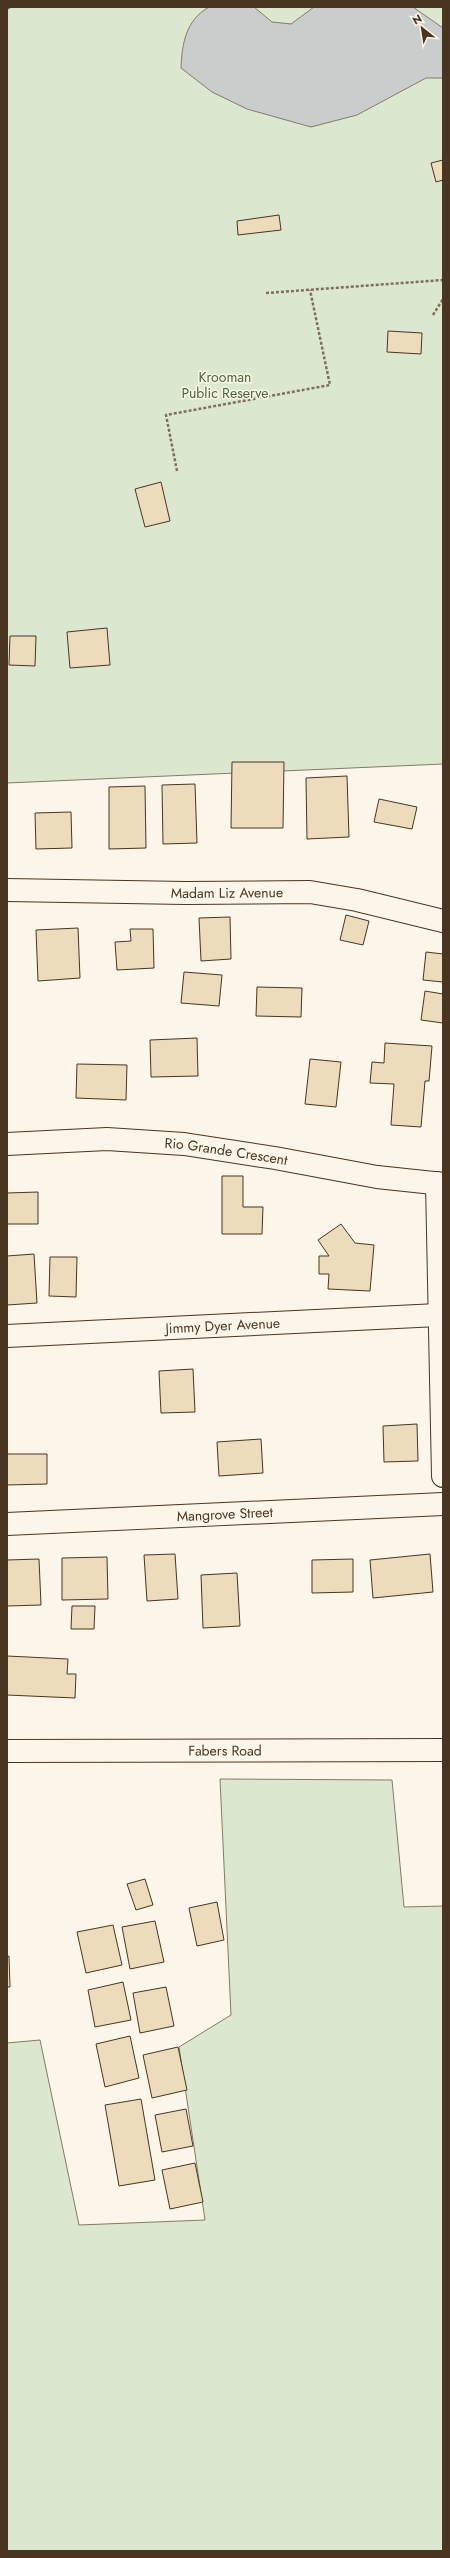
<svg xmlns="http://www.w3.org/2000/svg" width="450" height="2558" font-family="Jost,sans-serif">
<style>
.green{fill:#dce7d0;stroke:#887966}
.water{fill:#c9cecd;stroke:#887966}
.building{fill:#ecdcbc;stroke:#4a3520}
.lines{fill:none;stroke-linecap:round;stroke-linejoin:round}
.street-casing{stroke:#4a3520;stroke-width:24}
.secondary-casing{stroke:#4a3520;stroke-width:24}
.path{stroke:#7f6f5c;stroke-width:2.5;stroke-dasharray:3 2;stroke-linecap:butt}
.street{stroke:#fbf6e9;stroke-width:22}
.secondary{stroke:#fbf6e9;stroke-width:22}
.labels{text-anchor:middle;stroke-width:3;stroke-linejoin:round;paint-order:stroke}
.park-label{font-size:14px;fill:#436837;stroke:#fbf6e9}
.street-label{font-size:14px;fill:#4a3520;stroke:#fbf6e9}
</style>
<rect width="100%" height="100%" fill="#fbf6e9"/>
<g class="green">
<path d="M7,7H443V764L7,783Z"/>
<path d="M220,1779L392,1780L404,1907L443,1906V2551H7V2043L40,2040L79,2225L205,2220L179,2047L231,2015Z"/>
</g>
<path class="water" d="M209,7H254L272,22L291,24L314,7H413L443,28V78H426L357,115L311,127L247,109L212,92L181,68C182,43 186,20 209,7Z"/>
<g class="building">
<path d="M443,160V180L436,182L431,163Z"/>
<path d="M279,215L281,230L238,235L237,221Z"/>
<path d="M388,331L422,333L421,354L387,352Z"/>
<path d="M161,482L170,521L145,527L135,489Z"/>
<path d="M107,628L110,665L70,668L67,632Z"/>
<path d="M10,636H36L35,666L9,665Z"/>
<path d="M232,762H284L283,828H231Z"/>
<path d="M347,776L349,837L307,839L306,778Z"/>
<path d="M195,784L197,843L163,844L162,785Z"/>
<path d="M145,786L146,848L109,849V787Z"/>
<path d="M379,799L417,807L412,829L374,822Z"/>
<path d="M71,812L72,848L36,849L35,813Z"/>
<path d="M346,915L369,921L363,945L340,940Z"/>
<path d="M230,917L231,959L201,961L199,918Z"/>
<path d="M78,928L80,978L38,981L36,930Z"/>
<path d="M130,929H153L154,968L117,970L115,942L131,941Z"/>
<path d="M426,952L443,954V982L423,980Z"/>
<path d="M184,972L222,975L219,1006L181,1003Z"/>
<path d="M257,987L302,988L301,1017L256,1016Z"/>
<path d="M425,991L443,994V1023L421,1020Z"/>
<path d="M197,1038L198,1076L151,1077L150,1040Z"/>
<path d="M385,1043L432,1046L429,1081H425L421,1127L391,1125L394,1084L370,1083L372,1062L384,1063Z"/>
<path d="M310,1059L341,1062L336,1107L305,1104Z"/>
<path d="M77,1064L127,1065L126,1100L76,1098Z"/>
<path d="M222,1176H243V1207H263L262,1234H222Z"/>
<path d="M38,1192V1224H7V1193Z"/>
<path d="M341,1224L355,1243L374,1245L370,1291L328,1289L329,1274H319V1256H329L318,1240Z"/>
<path d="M34,1254L37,1303L7,1305V1256Z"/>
<path d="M50,1257H77L76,1297L49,1296Z"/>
<path d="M193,1369L195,1412L161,1413L159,1371Z"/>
<path d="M417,1424L418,1461L384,1462L383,1426Z"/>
<path d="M261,1439L263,1473L219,1476L217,1442Z"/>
<path d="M7,1454H47V1484L7,1485Z"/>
<path d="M175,1554L178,1599L147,1601L144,1555Z"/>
<path d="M430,1554L433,1592L373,1598L370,1560Z"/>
<path d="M107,1557L108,1599L62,1600V1558Z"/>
<path d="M39,1559L41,1605L7,1606V1560Z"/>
<path d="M353,1559V1592L312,1593V1560Z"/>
<path d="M237,1573L240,1626L203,1628L201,1575Z"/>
<path d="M72,1606H95L94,1629H71Z"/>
<path d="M7,1656L68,1659L67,1674H76L75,1698L7,1695Z"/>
<path d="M145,1879L153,1905L136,1910L127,1884Z"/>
<path d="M217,1902L224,1940L197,1946L189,1908Z"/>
<path d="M155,1921L164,1962L130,1969L122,1927Z"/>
<path d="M113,1925L122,1965L86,1973L77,1932Z"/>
<path d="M9,1956L10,1987H7V1957Z"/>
<path d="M123,1982L131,2020L95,2027L88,1990Z"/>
<path d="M166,1987L174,2026L140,2033L133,1993Z"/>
<path d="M130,2036L139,2078L105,2087L96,2044Z"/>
<path d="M178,2047L187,2090L152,2098L143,2055Z"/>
<path d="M141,2099L155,2180L119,2186L105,2105Z"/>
<path d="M186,2109L193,2146L162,2152L155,2115Z"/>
<path d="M195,2163L203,2202L170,2209L162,2170Z"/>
</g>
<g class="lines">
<g class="street-casing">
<g id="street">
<path id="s1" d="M7,890L185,893L310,892L357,900L443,921"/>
<path id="s2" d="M7,1144L107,1139L184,1144L275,1158L377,1177L443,1184"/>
<path d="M437,1183L443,1476"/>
<path id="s3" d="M7,1336L438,1315"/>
<path id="s4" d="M7,1524L443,1504"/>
</g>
</g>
<g class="secondary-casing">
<g id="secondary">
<path id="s5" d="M7,1751L443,1750"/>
</g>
</g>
<g class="path">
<path d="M7,9L10,7"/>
<path d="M266,293L443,280"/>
<path d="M433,315L443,299"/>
<path d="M177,471L166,415L330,385L310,290"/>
</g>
<use href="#street" class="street"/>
<use href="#secondary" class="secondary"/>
</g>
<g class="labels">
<g class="park-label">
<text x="225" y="382">Krooman<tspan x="225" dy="16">Public Reserve</tspan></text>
</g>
<g class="street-label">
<text dy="5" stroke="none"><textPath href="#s1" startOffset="220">Madam Liz Avenue</textPath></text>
<text dy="5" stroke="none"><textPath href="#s2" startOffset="220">Rio Grande Crescent</textPath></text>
<text dy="5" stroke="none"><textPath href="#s3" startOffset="216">Jimmy Dyer Avenue</textPath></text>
<text dy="5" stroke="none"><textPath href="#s4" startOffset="218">Mangrove Street</textPath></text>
<text dy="5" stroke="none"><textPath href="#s5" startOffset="218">Fabers Road</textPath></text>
</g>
</g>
<rect width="450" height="2558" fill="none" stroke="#4a3520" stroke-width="16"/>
<g transform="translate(422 28) rotate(330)" stroke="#fbf6e9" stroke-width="3" paint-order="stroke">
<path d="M0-3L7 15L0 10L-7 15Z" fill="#4a3520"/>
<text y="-6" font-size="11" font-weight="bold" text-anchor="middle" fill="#4a3520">N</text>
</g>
</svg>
